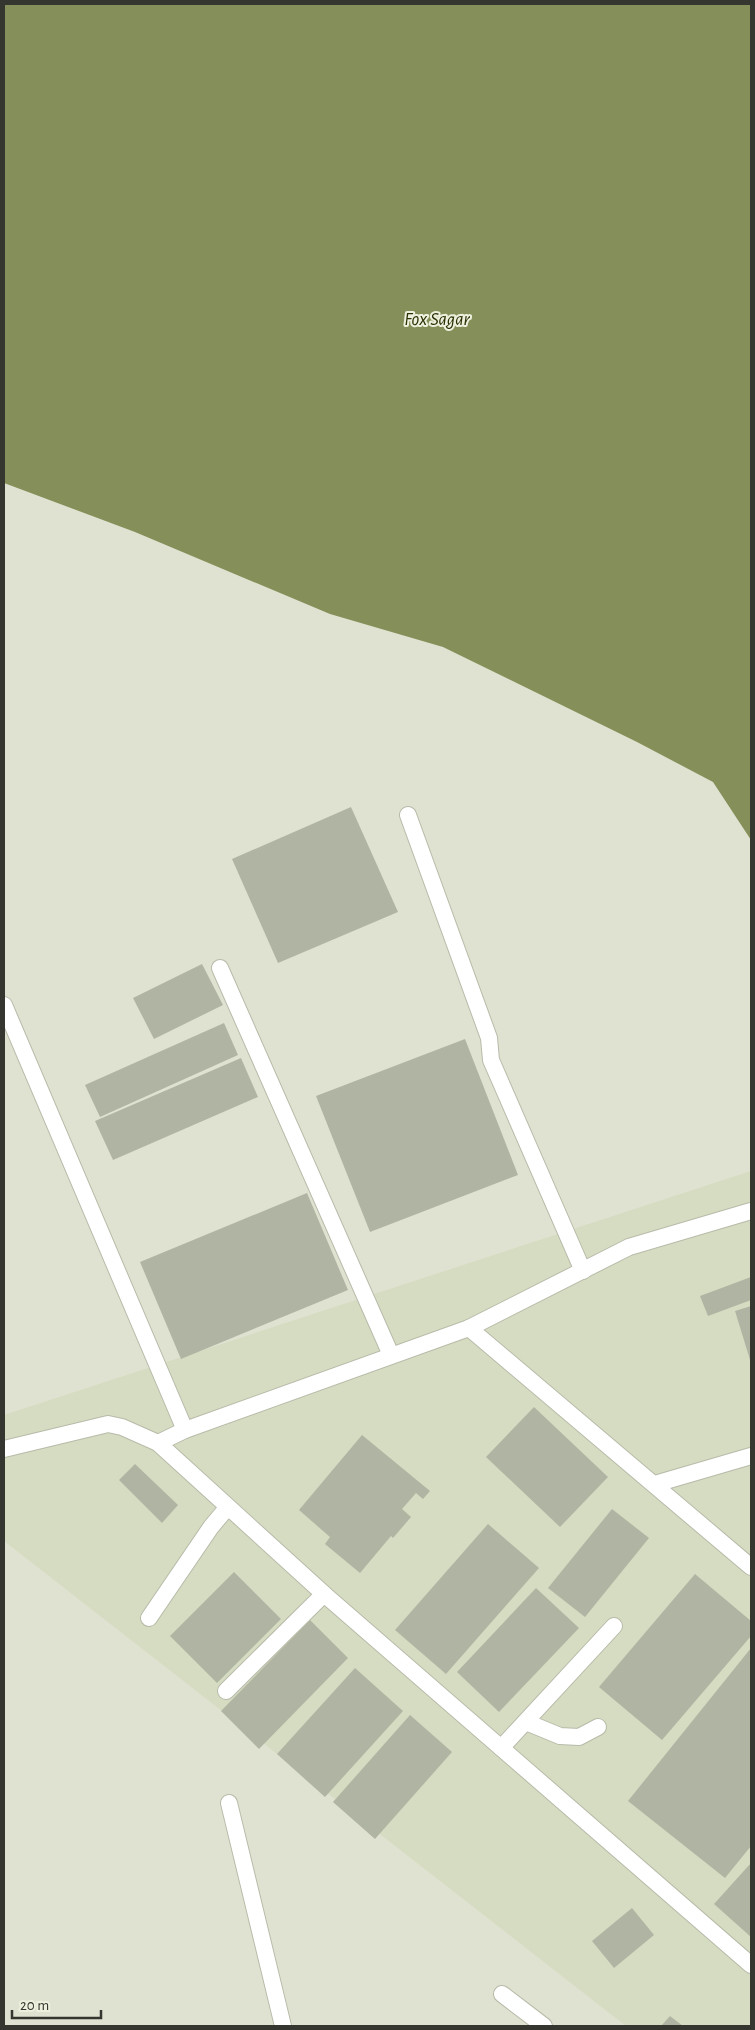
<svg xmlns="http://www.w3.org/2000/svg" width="755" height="2030" font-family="'Alegreya Sans',sans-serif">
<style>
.built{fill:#d6dcc2}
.water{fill:#858f59}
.building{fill:#b0b4a2}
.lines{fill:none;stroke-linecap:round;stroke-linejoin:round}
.lane-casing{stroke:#b7bba9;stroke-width:18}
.lane{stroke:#fff;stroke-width:16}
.labels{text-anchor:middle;stroke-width:4;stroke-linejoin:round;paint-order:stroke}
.water-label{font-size:19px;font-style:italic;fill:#2c3105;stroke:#ecf0dd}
</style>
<rect width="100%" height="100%" fill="#dfe2d0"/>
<path class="built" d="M751,1171V2026H626L4,1541V1415Z"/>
<path class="water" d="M4,4H751V840L713,782L637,742L443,647L330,614L135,532L4,483Z"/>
<g class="building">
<path d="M351,807L398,912L278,963L232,859Z"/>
<path d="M202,964L223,1005L154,1039L133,998Z"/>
<path d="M224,1023L238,1055L100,1117L85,1085Z"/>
<path d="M465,1039L518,1175L370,1232L316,1096Z"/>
<path d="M241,1058L258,1097L113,1160L95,1121Z"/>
<path d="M307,1193L348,1290L181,1359L140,1262Z"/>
<path d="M751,1277V1300L708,1316L700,1296Z"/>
<path d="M751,1306V1363L735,1311Z"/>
<path d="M534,1407L608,1477L560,1527L486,1457Z"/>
<path d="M362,1435L430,1491L423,1499L416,1493L402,1509L411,1517L393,1538L391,1536L360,1573L325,1544L330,1537L299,1510Z"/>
<path d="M135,1464L178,1505L162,1523L119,1480Z"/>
<path d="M612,1509L649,1538L585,1617L548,1588Z"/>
<path d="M488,1524L539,1568L446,1674L395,1630Z"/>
<path d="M234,1572L281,1619L217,1683L170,1636Z"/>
<path d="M695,1574L751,1621V1636L662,1740L599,1687Z"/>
<path d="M536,1588L579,1628L499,1712L457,1672Z"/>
<path d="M310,1620L348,1658L259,1749L221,1711Z"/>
<path d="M751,1648V1846L725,1878L628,1801Z"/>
<path d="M355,1668L403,1711L325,1797L277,1754Z"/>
<path d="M410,1715L452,1752L375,1839L333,1802Z"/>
<path d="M751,1863V1937L714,1904Z"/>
<path d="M632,1908L654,1935L614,1968L592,1941Z"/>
<path d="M670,2016L683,2026H661Z"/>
</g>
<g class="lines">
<g class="lane-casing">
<g id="lane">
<path d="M408,815L489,1038L491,1060L583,1271"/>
<path d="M220,968L391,1355"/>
<path d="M4,1005L185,1430"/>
<path d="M469,1328L751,1567"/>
<path d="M158,1443L185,1430L469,1328L629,1247L751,1211"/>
<path d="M4,1449L108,1424L122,1427L158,1443L324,1594L751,1965"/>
<path d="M655,1484L751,1456"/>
<path d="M149,1618L211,1527L227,1508"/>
<path d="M226,1691L324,1594"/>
<path d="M526,1722L560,1736L579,1737L598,1727"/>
<path d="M501,1748L614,1626"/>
<path d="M229,1803L283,2026"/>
<path d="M502,1994L544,2026"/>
</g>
</g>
<use href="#lane" class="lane"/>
</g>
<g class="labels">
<g class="water-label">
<text x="437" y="325">Fox Sagar</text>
</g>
</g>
<rect width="755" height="2030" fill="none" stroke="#35362f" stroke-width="10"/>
<path d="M12 2010v8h89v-8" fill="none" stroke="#35362f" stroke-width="2.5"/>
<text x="20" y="2010" font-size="15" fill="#35362f" stroke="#ecf0dd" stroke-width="4" paint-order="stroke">20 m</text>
</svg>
